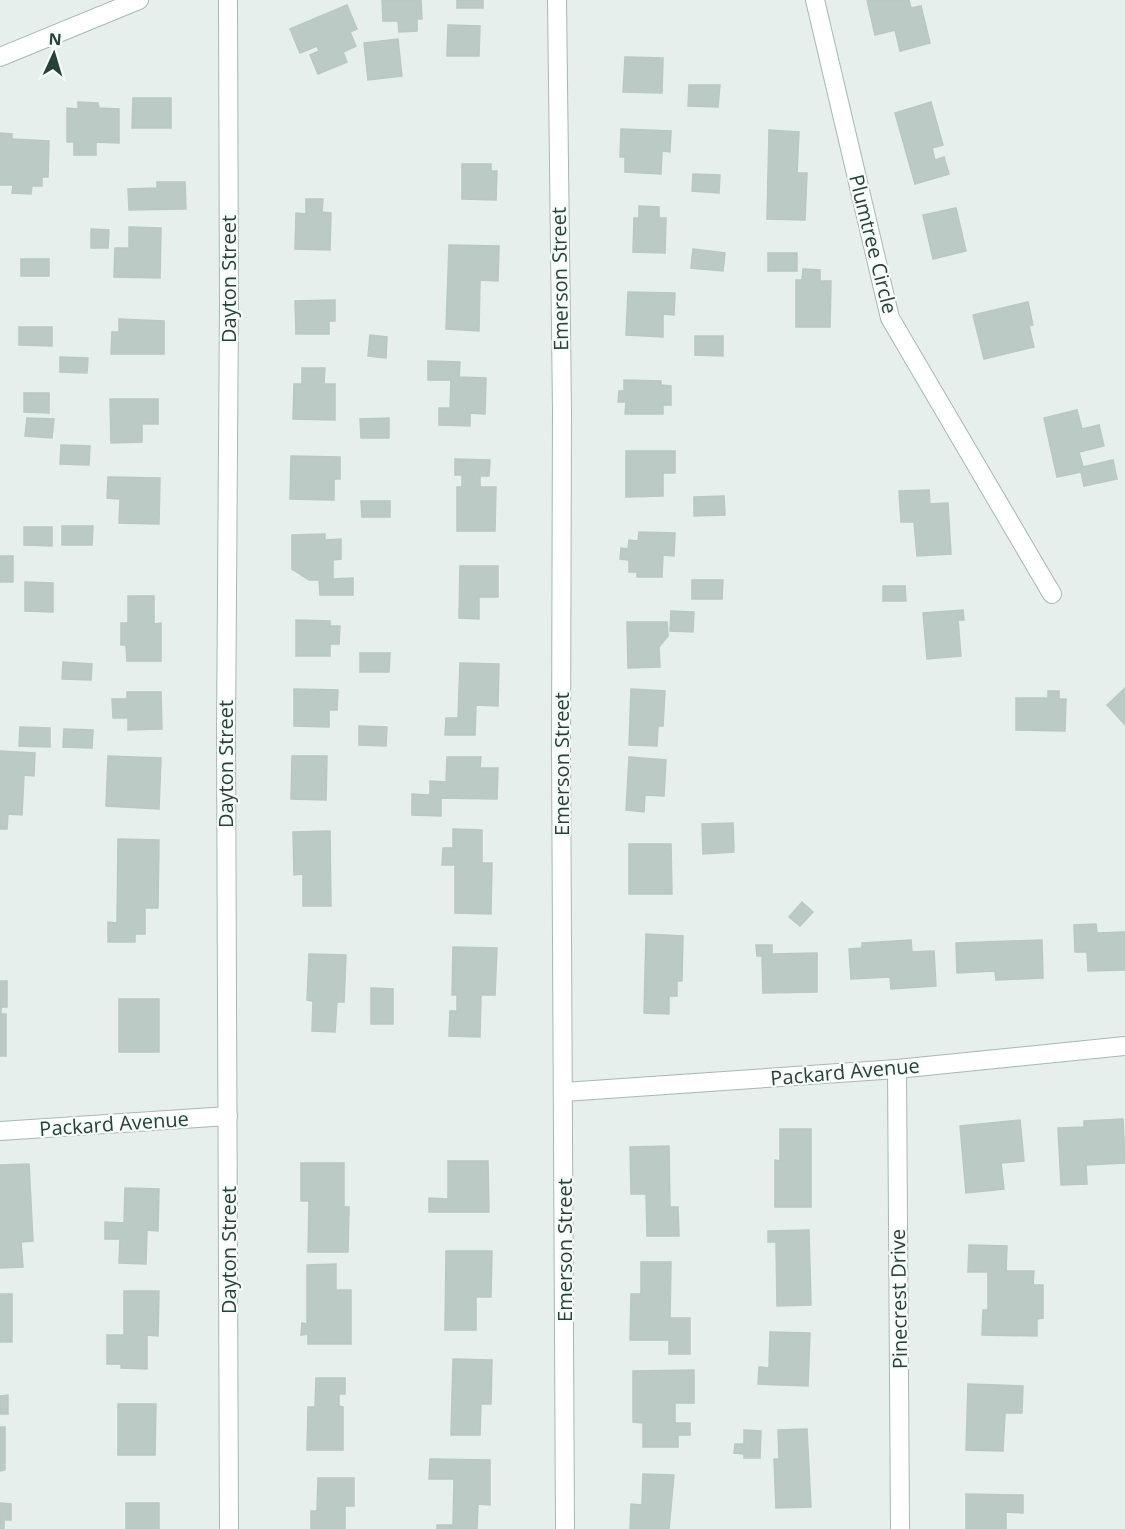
<svg xmlns="http://www.w3.org/2000/svg" width="1125" height="1529" font-family="'Open Sans',sans-serif">
<style>
.building{fill:#bbcac4;stroke:#b8c9c2;stroke-width:1.5}
.lines{fill:none;stroke-linecap:round;stroke-linejoin:round}
.street-casing{stroke:#a8b8b2;stroke-width:20}
.secondary-casing{stroke:#a4bbb3;stroke-width:20}
.street{stroke:#fff;stroke-width:18}
.secondary{stroke:#fff;stroke-width:18}
.labels{text-anchor:middle;stroke-width:4.5;stroke-linejoin:round;paint-order:stroke}
.street-label{font-size:20px;fill:#24423a;stroke:#f7fbf9}
</style>
<rect width="100%" height="100%" fill="#e6efeb"/>
<g class="building">
<path d="M382,0H421L422,19H417V31L399,32L398,21H383Z"/>
<rect x="457" y="0" width="26" height="8"/>
<path d="M867,0H909L911,8L921,6L930,43L900,51L895,30L875,35Z"/>
<path d="M347,5L357,29L350,32L356,46L343,52L347,62L318,74L310,55L319,51L317,46L300,53L290,29Z"/>
<path d="M448,25L480,26L479,56H447Z"/>
<path d="M398,39L402,76L368,80L364,43Z"/>
<path d="M625,57L663,58L662,93L623,92Z"/>
<path d="M689,85H720L718,107L688,106Z"/>
<path d="M133,98H171V128H132Z"/>
<path d="M78,102L98,103L99,108L119,109V143L96,142V155H74V142H67V108L78,109Z"/>
<path d="M931,102L943,145L932,148L935,160L944,157L949,174L915,184L895,113Z"/>
<path d="M621,129L671,131L670,152L662,151L661,174L625,172V157H620Z"/>
<path d="M769,130L799,132L797,173H807L805,220L767,219Z"/>
<path d="M0,133L12,134V139L49,141L48,177H42V186H32L31,194L12,193L13,185H0Z"/>
<path d="M462,164H491V171H497L496,200L462,199Z"/>
<path d="M693,174L720,175L719,193L692,191Z"/>
<path d="M157,182H185L186,209L129,210L128,189L157,188Z"/>
<path d="M306,199H323L322,212L331,213L330,250L295,249L296,213L306,214Z"/>
<path d="M639,206L659,207V218H666L665,253L633,252L634,218H639Z"/>
<path d="M956,208L966,251L933,259L923,215Z"/>
<path d="M129,227L161,228L160,278L114,277L115,248H129Z"/>
<path d="M91,229L109,230L108,248H91Z"/>
<path d="M449,245L499,246L498,281L480,280L479,331L446,329Z"/>
<path d="M693,249L725,253L723,271L691,268Z"/>
<rect x="768" y="253" width="29" height="18"/>
<rect x="21" y="259" width="28" height="17"/>
<path d="M803,269L820,270V281H831L830,327H796V280H802Z"/>
<path d="M628,292L675,293L674,315L663,314V337L626,335Z"/>
<path d="M335,300V321H329V334H296L295,301Z"/>
<path d="M1028,302L1033,325L1029,326L1034,347L984,359L973,315Z"/>
<path d="M119,319L164,321V354H111L112,332H119Z"/>
<path d="M19,327H52V346L19,345Z"/>
<path d="M370,335L387,337L386,358L368,356Z"/>
<path d="M695,336H723V356L695,355Z"/>
<path d="M60,357L88,358L87,373L60,372Z"/>
<path d="M428,361L460,362L459,377L486,378L485,414L470,413V426L439,425V408H450L451,380H428Z"/>
<path d="M302,368H325L324,384H335V420L293,419L294,384H302Z"/>
<path d="M624,380L661,381V385L671,386V405H663V414H625L626,402H618L619,391H624Z"/>
<path d="M24,393H49V413L24,412Z"/>
<path d="M110,399H158V424H142V442L111,443Z"/>
<path d="M1077,410L1082,429L1099,425L1104,446L1079,452L1083,467L1113,460L1117,479L1084,486L1081,472L1057,477L1044,418Z"/>
<path d="M27,418L54,419L52,438L25,436Z"/>
<path d="M389,418V438H361L360,419Z"/>
<path d="M61,445L90,446L89,465L60,464Z"/>
<path d="M626,451H675V473H663V496L626,497Z"/>
<path d="M291,456L340,457V479H334V500L290,499Z"/>
<path d="M455,459L490,460L489,476H480V487H496L495,531H457V487H462V475H455Z"/>
<path d="M108,477L160,478L159,524L119,523L120,499L107,498Z"/>
<path d="M929,490L930,504L948,503L951,554L917,556L914,522H901L899,491Z"/>
<path d="M724,496L725,515L694,516V497Z"/>
<path d="M361,501H390V517H362Z"/>
<path d="M62,526H93L92,545H62Z"/>
<path d="M24,527H52V546L24,545Z"/>
<path d="M639,532L675,533L674,556L663,555L662,577H637V572H629V560L620,559L621,548L628,549L629,540L638,541Z"/>
<path d="M325,534V540L341,539V559L333,560V579L353,578V595H320L319,580H309L292,569V535Z"/>
<rect x="0" y="556" width="13" height="26"/>
<path d="M460,566H498V597H479V619L459,618Z"/>
<path d="M692,580H723L722,599H692Z"/>
<path d="M25,582L53,583V612L25,611Z"/>
<path d="M883,586H905L906,601H883Z"/>
<path d="M128,596H154V624L161,623V661H127L126,645H121V623H128Z"/>
<path d="M963,610L964,620H958L961,656L927,659L923,613Z"/>
<path d="M671,611L694,612L693,632L670,631Z"/>
<path d="M296,620L330,621V626H340L339,644H330V656H296Z"/>
<path d="M627,622H667L668,636L659,647L660,667L628,668Z"/>
<path d="M360,653H390L389,672H360Z"/>
<path d="M63,662L92,664L91,680L62,679Z"/>
<path d="M460,663L499,664L498,706L476,705L475,735H445L446,718H458Z"/>
<path d="M1125,688V725L1107,705Z"/>
<path d="M294,689L338,690L337,710H329V727L294,726Z"/>
<path d="M631,689L665,691L663,726H658L657,746L629,745Z"/>
<path d="M1048,691H1059V699H1066L1065,731L1016,730V698H1048Z"/>
<path d="M127,692H161L162,729L128,730V718H113L112,699H127Z"/>
<path d="M359,726L387,727L386,746L359,745Z"/>
<path d="M20,727L50,728V747L19,746Z"/>
<path d="M64,729L93,730L92,748L63,747Z"/>
<path d="M0,751L35,753L34,776L24,775L22,815L8,814L7,829H0Z"/>
<path d="M108,756L161,758L159,809L106,806Z"/>
<path d="M292,756H327L326,800L291,799Z"/>
<path d="M447,757H481L480,768H498L497,799L441,798V816L412,815V794L430,795V781L446,782Z"/>
<path d="M629,757L666,760L664,796L645,795L644,812L626,810Z"/>
<path d="M733,823L734,852L703,854L702,824Z"/>
<path d="M453,829L482,830V863H492L491,914L455,913V865H442L443,848H453Z"/>
<path d="M330,831L331,906H303V874L294,875L293,832Z"/>
<path d="M118,839L159,840L158,908H145V934H135V942H108V922L117,923Z"/>
<path d="M629,844H671L672,894H629Z"/>
<path d="M802,902L813,912L800,926L789,917Z"/>
<path d="M1096,924L1097,933L1125,932V970L1088,971L1087,952H1075L1074,925Z"/>
<path d="M646,934L683,936L682,981H677V996H669V1014L644,1013Z"/>
<path d="M911,940L912,952L934,951L936,986L891,989L890,977L851,979L849,949L862,948V943Z"/>
<path d="M1042,940L1043,978L996,980L995,971L957,973L956,943Z"/>
<path d="M756,945H772V954L817,953V992L763,993L762,956H757Z"/>
<path d="M453,947L497,948L495,995H481L480,1037L449,1036L450,1011H457V995H452Z"/>
<path d="M309,954L346,955L344,1002H337L335,1032L312,1031L313,1001L307,1000Z"/>
<path d="M0,981H7V1007H1V1014H6V1056H0Z"/>
<path d="M371,988L393,989V1024H371Z"/>
<rect x="119" y="999" width="40" height="53"/>
<path d="M1123,1119L1125,1163L1086,1165L1087,1184L1061,1185L1058,1128L1084,1127V1121Z"/>
<path d="M1020,1120L1024,1161L1001,1163L1004,1189L966,1193L960,1126Z"/>
<path d="M780,1129H811V1207H775V1160L780,1161Z"/>
<path d="M669,1146L670,1207H678L679,1236H647L646,1194H631L630,1147Z"/>
<path d="M448,1161H488L489,1212H429V1198L448,1199Z"/>
<path d="M301,1163H344V1207H349L348,1252H308L309,1201H301Z"/>
<path d="M29,1164L33,1241L21,1242L23,1267L0,1268V1165Z"/>
<path d="M125,1188L159,1189L158,1231L147,1230L146,1264L119,1263L120,1239H105V1222L124,1223Z"/>
<path d="M809,1230L811,1305L777,1306L776,1242H768V1231Z"/>
<path d="M969,1245L1007,1246L1006,1271H1034L1033,1285H1043V1318L1037,1319V1336L982,1335L983,1310H988V1272H968Z"/>
<path d="M446,1251H492L491,1297H476V1330H445Z"/>
<path d="M641,1262H671L670,1318H690V1354H669V1340H630L631,1294H641Z"/>
<path d="M336,1264V1290H351V1344H308V1334L301,1335L302,1323L307,1324V1265Z"/>
<path d="M124,1291H159L158,1336L147,1335V1369L121,1368V1364H107V1335H124Z"/>
<rect x="0" y="1294" width="12" height="48"/>
<path d="M770,1332L810,1333L808,1386L758,1384L759,1367L769,1368Z"/>
<path d="M453,1359L492,1360L491,1404H481L480,1435H451Z"/>
<path d="M694,1370V1403H675V1423H690V1435H678V1447H643V1423L633,1422V1371Z"/>
<path d="M316,1378H345V1394H339V1406L343,1407V1450H307L308,1407H315Z"/>
<path d="M968,1384L1023,1386L1022,1413H1005L1003,1451L966,1450Z"/>
<path d="M8,1395V1414H0V1396Z"/>
<path d="M118,1404H156L155,1455H118Z"/>
<path d="M0,1427H5V1470L0,1471Z"/>
<path d="M807,1429L811,1507L776,1508L774,1459H779L778,1430Z"/>
<path d="M744,1430L761,1431L760,1458H744V1454L734,1453L735,1444H744Z"/>
<path d="M430,1459L490,1460V1505L478,1504L477,1529H437V1525H453L454,1479H429Z"/>
<path d="M643,1474L674,1475L669,1529H630L631,1504L642,1505Z"/>
<path d="M318,1478H354V1506H345V1529H311V1511H317Z"/>
<path d="M966,1494L1023,1495V1513L1006,1512V1529H966Z"/>
<path d="M0,1503L11,1504V1520H4V1529H0Z"/>
<rect x="126" y="1503" width="33" height="26"/>
</g>
<g class="lines">
<g class="street-casing">
<g id="street">
<path d="M228,0L229,305L226,733L229,1529"/>
<path d="M557,0L562,411L561,745L565,1529"/>
<path d="M815,0L890,318L1052,594"/>
<path d="M897,1069L900,1529"/>
<path d="M564,1092L897,1069L1125,1046"/>
<path d="M0,1131L228,1116"/>
</g>
</g>
<g class="secondary-casing">
<path id="secondary" d="M0,57L139,0"/>
</g>
<use href="#street" class="street"/>
<use href="#secondary" class="secondary"/>
</g>
<g class="labels">
<g class="street-label">
<text transform="translate(873 244) rotate(76)" y="7">Plumtree Circle</text>
<text transform="translate(229 279) rotate(-90)" y="7">Dayton Street</text>
<text transform="translate(560 279) rotate(-91)" y="7">Emerson Street</text>
<text transform="translate(226 764) rotate(-90)" y="7">Dayton Street</text>
<text transform="translate(562 764) rotate(-90)" y="7">Emerson Street</text>
<text transform="translate(845 1072) rotate(-5)" y="7">Packard Avenue</text>
<text transform="translate(114 1124) rotate(-4)" y="7">Packard Avenue</text>
<text transform="translate(229 1250) rotate(-90)" y="7">Dayton Street</text>
<text transform="translate(565 1250) rotate(-90)" y="7">Emerson Street</text>
<text transform="translate(899 1299) rotate(-91)" y="7">Pinecrest Drive</text>
</g>
</g>
<g transform="translate(54 54) rotate(4)" stroke="#f7fbf9" stroke-width="4.5" paint-order="stroke">
<path d="M0-4.5L10 22L0 15L-10 22Z" fill="#24423a"/>
<text y="-9" font-size="16" font-weight="bold" text-anchor="middle" fill="#24423a">N</text>
</g>
</svg>
